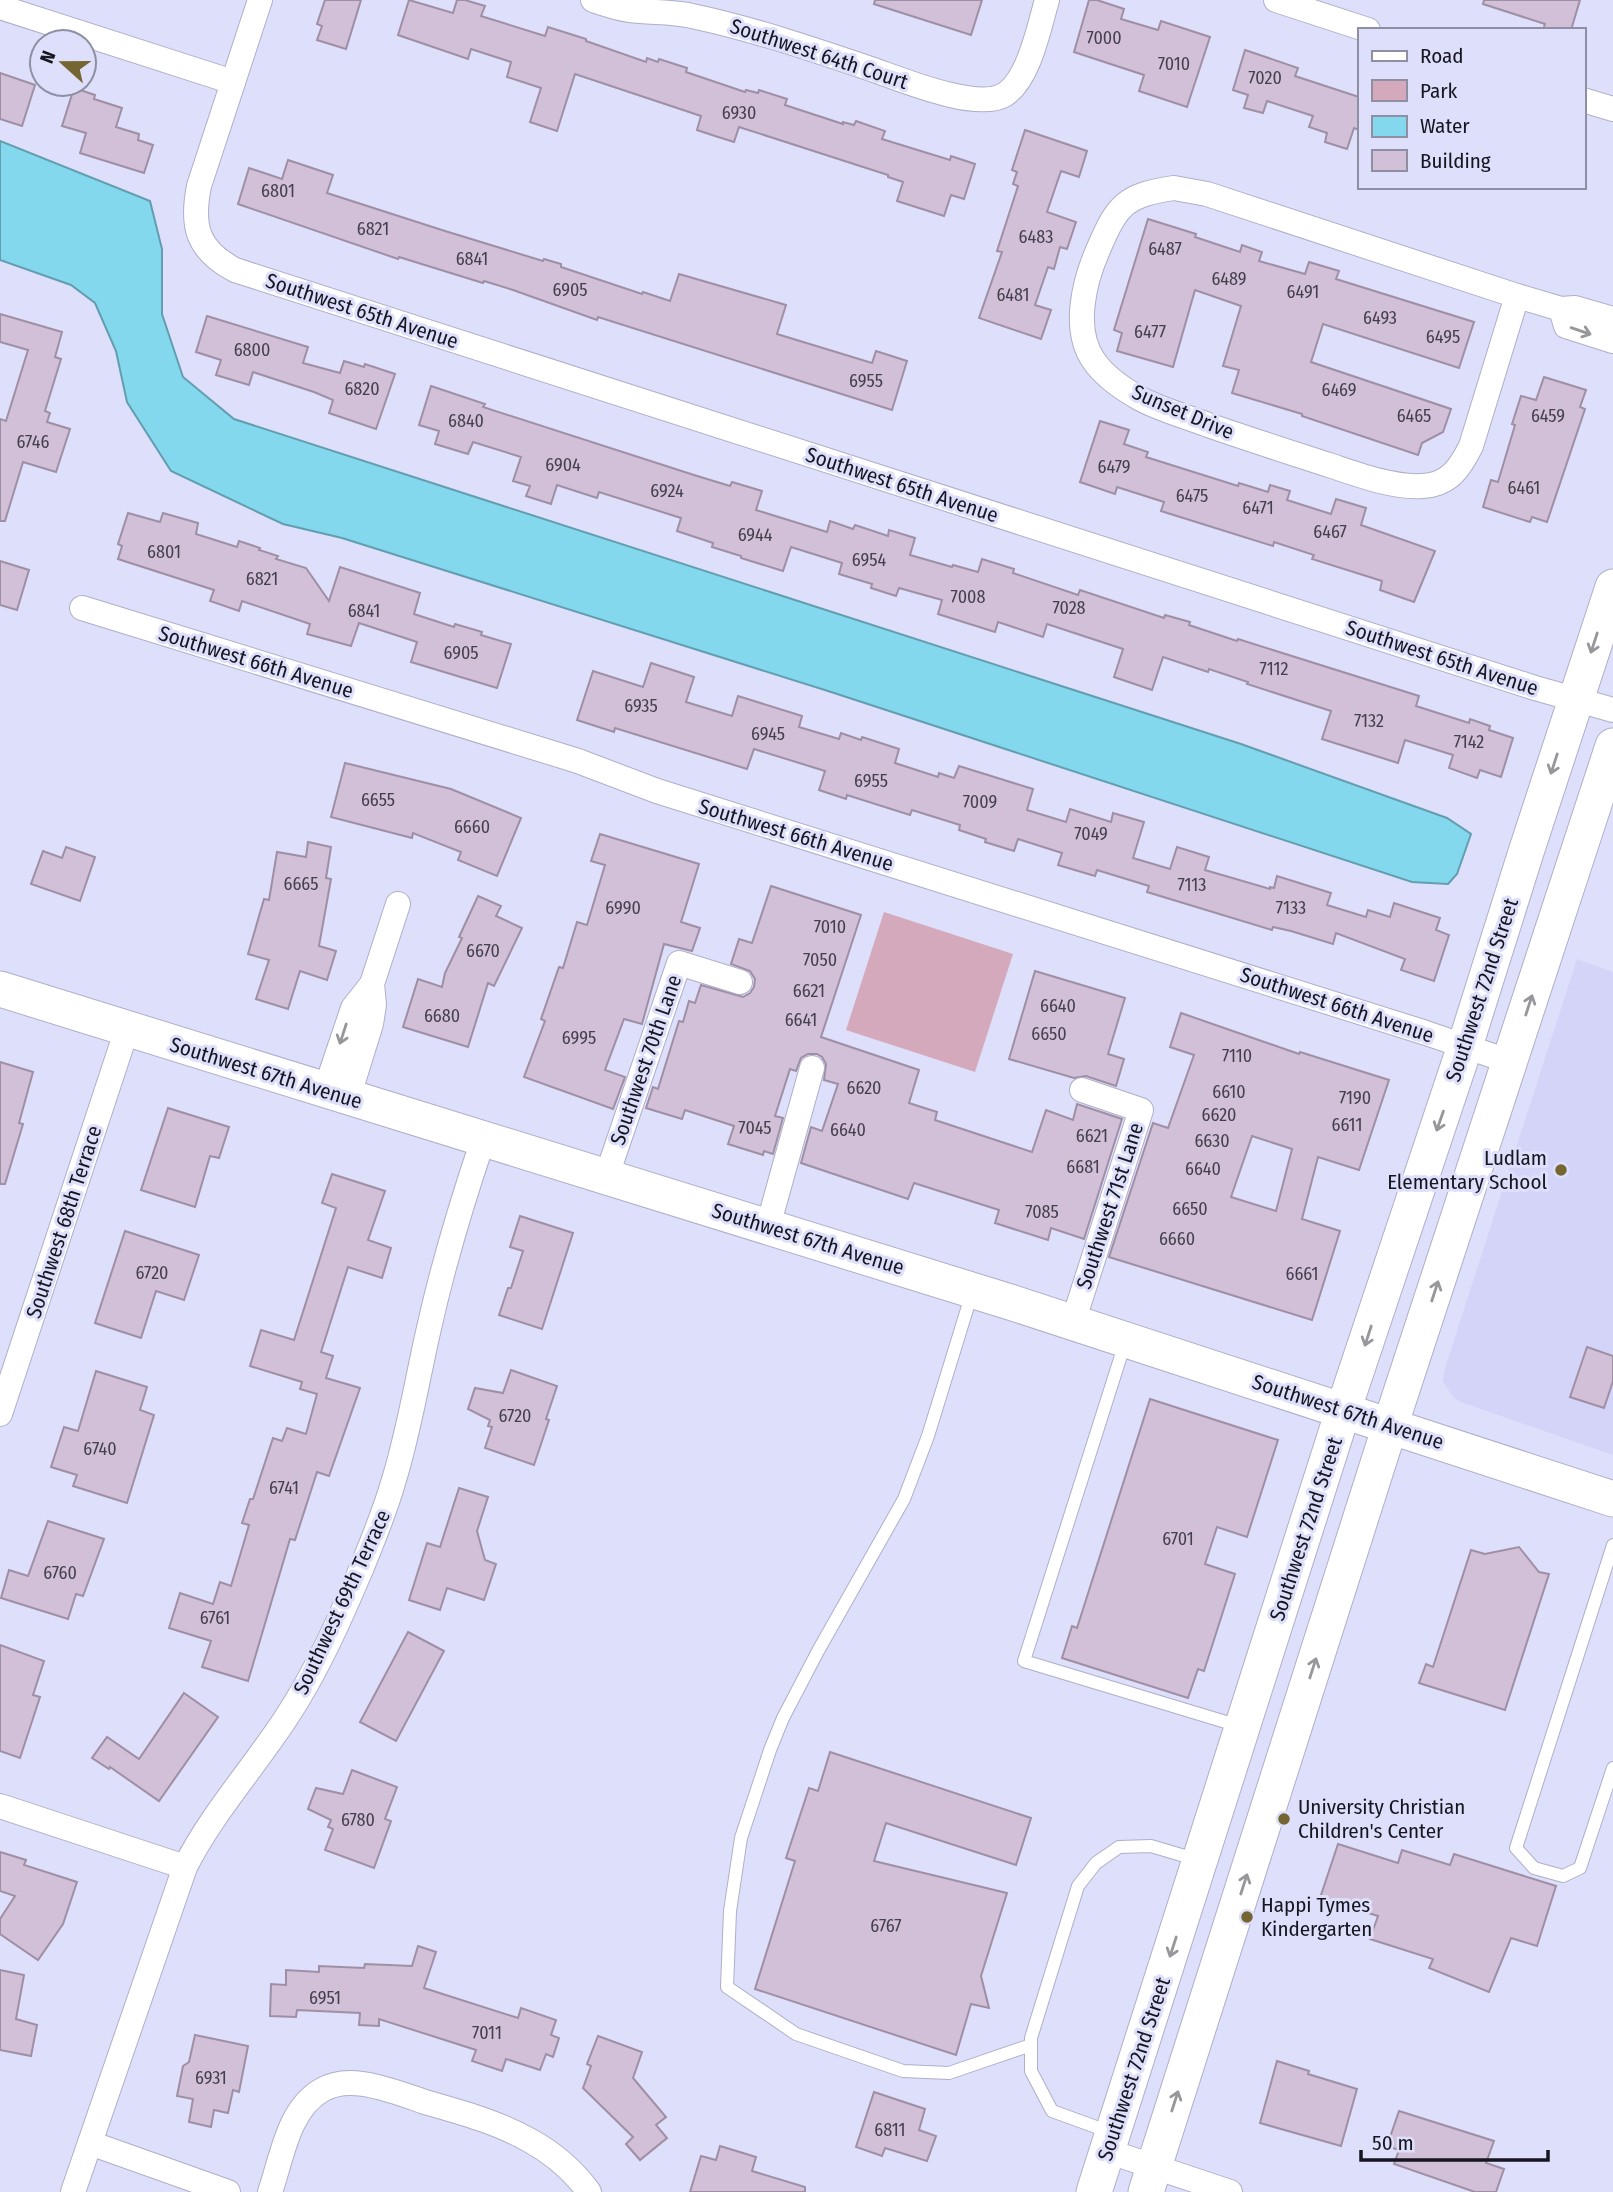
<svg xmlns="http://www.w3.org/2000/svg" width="1613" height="2192" font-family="'Fira Sans Condensed',sans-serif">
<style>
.built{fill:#d3d4f7}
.green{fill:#d4a9bb}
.water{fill:#84d8ed;stroke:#639eb0;stroke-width:2}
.building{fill:#d1c0d8;stroke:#9f8fa5;stroke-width:2;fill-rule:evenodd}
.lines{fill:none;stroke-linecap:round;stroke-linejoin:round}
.lane-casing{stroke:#aeafc9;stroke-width:14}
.street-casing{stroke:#aeafc9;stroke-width:26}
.secondary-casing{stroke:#aeafc9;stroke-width:37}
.lane{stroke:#fff;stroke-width:12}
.street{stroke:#fff;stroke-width:24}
.secondary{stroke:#fff;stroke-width:35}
.oneway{stroke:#96969b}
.poi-dot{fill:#756533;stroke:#dedffb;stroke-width:2.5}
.labels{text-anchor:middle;stroke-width:6;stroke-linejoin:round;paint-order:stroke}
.number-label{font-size:18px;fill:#45404e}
.street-label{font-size:21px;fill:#161620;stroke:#dedffb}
.poi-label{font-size:21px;fill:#161620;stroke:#dedffb;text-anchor:start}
</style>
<rect width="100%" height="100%" fill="#dedffb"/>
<path class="built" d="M1577,959L1613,972V1455L1461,1402L1454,1398L1443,1382L1445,1368Z"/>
<path class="green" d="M884,912L1013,954L975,1072L846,1030Z"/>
<path class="water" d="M0,141L150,201L162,249V314L183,377L234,419L1241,744L1447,818L1471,834L1457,874L1448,884L1412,882L828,691L342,538L283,524L171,471L127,402L116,351L95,303L71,285L0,260Z"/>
<g class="building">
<path d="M325,0H361L346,49L317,40L322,26L317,24Z"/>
<path d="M409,0L453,13L457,0H465L485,6L481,16L545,36L548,27L586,39V41L646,62L647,58L658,62L659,59L687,68L686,72L745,92L746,90L758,93L759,90L787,99L785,105L843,124V122L854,125L856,121L885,131L882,139L950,160L951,156L975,164L964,199L951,195L944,216L897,201L903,182L888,177V175L739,127L734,142L715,136L697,130L701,116L575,74L557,131L530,122L541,88L507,77L511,62L471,49L468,59L398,35Z"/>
<path d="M875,0H982L971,35L874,4Z"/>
<path d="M1089,0H1097L1124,9L1121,19L1158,30L1161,21L1210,37L1187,107L1139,91L1144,75L1074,52Z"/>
<path d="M1484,0H1580L1571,30H1543L1545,24L1483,4Z"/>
<path d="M1245,50L1298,68L1295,76L1359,97V130L1354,128L1347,149L1325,142L1327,133L1309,127L1313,116L1267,101L1263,113L1244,108L1248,95L1233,90Z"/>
<path d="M0,73L35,85L22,126L0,119Z"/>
<path d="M74,88L95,95L94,99L122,108L116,127L139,134L138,140L153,145L144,173L80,153L86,133L62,126Z"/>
<path d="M1025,130L1087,151L1079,177L1061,171L1047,212L1076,222L1067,249L1060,247L1054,269L1048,267L1035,305L1051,310L1041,339L979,318L1002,252L997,251L1018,186L1013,184L1017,172L1012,170Z"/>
<path d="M288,160L333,175L327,193L445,231L543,261L544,259L561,264V267L642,294L643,292L670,301L679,274L786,305L777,334L872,363L876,351L907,361L892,410L598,317L597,320L513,290L484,281L483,283L399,257L398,259L238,204L249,168L282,179Z"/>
<path d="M1148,219L1196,234L1195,237L1240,252L1242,245L1262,252L1259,261L1305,274L1309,262L1339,271L1336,279L1474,322L1459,368L1323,324L1311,362L1451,409L1443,432L1422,443L1418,455L1302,416V414L1232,393L1239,370L1223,366L1241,306L1195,290L1173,367L1117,351L1122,333L1114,330Z"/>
<path d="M0,314L62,332L55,357L61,359L45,411L50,413L47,422L70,429L56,472L23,462L5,521H0V419L6,421L28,350L0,342Z"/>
<path d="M207,316L308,347L303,363L340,373L344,361L364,367L365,364L395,374L376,429L329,413L333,400L314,392L253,372L249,385L216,375L221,360L196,352Z"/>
<path d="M1544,377L1586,390L1580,407L1585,409L1547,522L1532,517L1530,522L1483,507L1491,480L1498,482L1515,425L1512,424L1521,396L1536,400Z"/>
<path d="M431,386L485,404L483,407L694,475L730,486L732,482L762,491L756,510L827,532L830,521L853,529L855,525L888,536L889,530L915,538L910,555L952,567L953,565L978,572L982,559L1014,569L1013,573L1078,595L1080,590L1164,618L1165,615L1190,622L1189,625L1237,641L1238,639L1419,696L1416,706L1469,723L1470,719L1490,726L1489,730L1513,738L1501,777L1480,770L1477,778L1449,768L1453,755L1405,740L1398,763L1322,739L1331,711L1247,684L1248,682L1209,669L1208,672L1163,657L1152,690L1114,677L1123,649L1047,624L1043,637L998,622L995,632L938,614L942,600L899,588L896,596L871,588L872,584L839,574L842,563L791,547L783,571L741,558V556L712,547L713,543L677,531L681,518L599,492L597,498L557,485L551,504L526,496L530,486L513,481L521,457L473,442L468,454L435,444L439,431L419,425Z"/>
<path d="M1100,421L1129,430L1124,444L1148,452L1146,457L1238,486L1239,483L1268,492L1270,485L1290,491L1287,500L1331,514L1336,499L1366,508L1361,525L1435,551L1414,602L1380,590L1382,581L1312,559L1314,555L1274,542L1273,546L1161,511L1164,502L1117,487L1115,494L1080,482Z"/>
<path d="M128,513L160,522L163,513L198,523L196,534L237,547L239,541L260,548L259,550L278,556L276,559L306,568L329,601L340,567L420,593L414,614L454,627L455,624L482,632L481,635L511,644L497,688L411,662L417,642L359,623L351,646L307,634L310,624L242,601L239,611L210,601L214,590L118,559L122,546L118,544Z"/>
<path d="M0,561L29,570L17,610L0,605Z"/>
<path d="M651,663L694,677L686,702L732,716L738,696L802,716L799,727L839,739L841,733L861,740L862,737L899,749L895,763L938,777L939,773L954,778L959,766L1033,789L1027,810L1066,822L1070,809L1111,822L1113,813L1144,822L1133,858L1170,869L1177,847L1209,857L1205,870L1270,889V887L1274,888L1277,876L1331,893L1327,905L1366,917L1368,910L1390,917L1394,903L1440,918L1436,930L1449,935L1434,981L1401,970L1405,959L1336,933L1333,944L1291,931L1273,927L1272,930L1147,892L1149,886L1097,870L1095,876L1058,865L1062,853L1018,839L1014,851L985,842L986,839L959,830L960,825L912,810L910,815L847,795L846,799L819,790L825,771L754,749L747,769L615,728L614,732L577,720L593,671L643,687Z"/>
<path d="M345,763L451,789L521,818L497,876L458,860L461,852L413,833L412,838L331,817Z"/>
<path d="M600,834L699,864L681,922L700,928L692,951L664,944L642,1024L624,1019L605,1070L625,1077L613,1109L524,1077L545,1021L541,1019L559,967L563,968L577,922L587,925L605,865L591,861Z"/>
<path d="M308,842L331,847L326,878L331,879L319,946L336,951L327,980L300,971L288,1009L256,999L269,960L248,954L264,899L269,900L277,852L306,857Z"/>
<path d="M66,847L95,857L80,901L31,884L43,851L62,858Z"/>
<path d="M771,886L861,915L821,1037L919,1070L909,1103L937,1112L935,1120L1032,1152L1046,1110L1073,1120L1077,1104L1122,1119L1084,1239L1051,1228L1048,1240L995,1223L999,1210L914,1183L908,1199L801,1163L811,1127L822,1131L838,1084L824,1080L826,1064L822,1057L817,1054H808L801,1058L796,1071L790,1069L775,1116L783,1118L773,1154L764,1151L763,1155L728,1144L734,1126L685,1110L682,1119L646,1108L653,1087L658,1089L679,1021L683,1022L689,1001L695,1003L701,985L743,997L750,993L754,987L755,979L750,971L731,964L739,939L752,943Z"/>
<path d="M478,896L501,906L496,916L522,928L494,986L488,983L468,1047L403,1027L418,979L442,987L445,973L462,938L459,937Z"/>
<path d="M1035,971L1125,998L1108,1054L1124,1059L1116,1086L1086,1076L1074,1078L1009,1059Z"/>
<path d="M1181,1013L1299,1054L1300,1052L1389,1080L1359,1170L1318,1157L1302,1219L1340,1231L1312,1320L1109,1257L1153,1123L1168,1128L1194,1055L1170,1047ZM1252,1136L1292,1149L1276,1211L1231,1197Z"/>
<path d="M0,1062L33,1072L19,1123L23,1124L5,1184H0Z"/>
<path d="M168,1108L229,1127L219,1158L210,1156L195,1207L141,1190Z"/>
<path d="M332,1174L385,1191L368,1240L391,1248L382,1278L348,1267L321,1352L333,1356L326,1378L360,1388L329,1476L317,1472L295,1540L290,1539L248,1681L202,1667L211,1641L169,1628L180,1593L213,1604L220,1582L231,1586L249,1525L242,1523L250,1499H253L273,1438L282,1441L287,1428L306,1434L317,1394L300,1389L302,1382L250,1366L261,1330L294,1340L336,1208L322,1203Z"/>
<path d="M520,1216L573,1233L542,1329L499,1315L508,1288H511L523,1251L510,1247Z"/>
<path d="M125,1231L199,1255L184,1300L156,1291L141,1338L95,1323Z"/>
<path d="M1587,1347L1613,1356V1381L1604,1408L1570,1397Z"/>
<path d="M511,1370L557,1386L546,1419L549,1420L534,1465L485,1448L492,1427L488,1426L490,1420L468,1409L475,1388L503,1393Z"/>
<path d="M96,1371L147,1387L140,1410L154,1415L127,1503L73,1486L77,1475L51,1467L64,1427L78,1431Z"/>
<path d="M1150,1399L1278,1440L1247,1537L1217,1527L1205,1564L1235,1574L1204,1671L1198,1669L1188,1698L1062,1658L1072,1626L1077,1628Z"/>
<path d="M459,1488L488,1497L477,1531L485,1560L496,1564L484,1600L447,1588L440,1610L409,1600L427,1543L440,1547Z"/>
<path d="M48,1521L104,1539L83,1596L76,1594L68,1619L1,1598L9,1570L28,1576Z"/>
<path d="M1519,1547L1539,1572L1549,1574L1505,1710L1419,1683L1426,1664L1433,1667L1471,1550L1485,1554Z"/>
<path d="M408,1632L444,1651L396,1741L360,1722Z"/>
<path d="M0,1645L44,1661L33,1695L40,1697L20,1758L0,1751Z"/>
<path d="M184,1693L218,1717L159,1801L110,1767L109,1769L92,1758L107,1737L139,1759Z"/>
<path d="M830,1752L1031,1818L1016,1865L886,1823L874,1861L1007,1893L981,1976L989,2008L971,2004L956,2055L755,1989L795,1861L786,1858L809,1788L818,1791Z"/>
<path d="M352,1770L397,1787L385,1819L391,1821L374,1868L325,1850L333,1829L328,1827L331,1820L308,1809L316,1788L343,1794Z"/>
<path d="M1338,1844L1398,1863L1402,1850L1450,1865L1454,1854L1556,1886L1537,1946L1511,1938L1489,1992L1429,1968L1433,1959L1370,1939L1378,1916L1320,1898Z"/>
<path d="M0,1852L26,1860L24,1865L77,1882L63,1924L38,1960L0,1934V1919L15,1896L0,1891Z"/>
<path d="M418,1946L436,1952L424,1988L518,2018L521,2008L556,2020L551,2035L559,2038L553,2057L546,2054L540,2070L506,2059L502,2071L472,2061L476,2050L379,2019V2026L359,2025L360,2013L297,2010L296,2017L270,2016L271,1984L286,1985V1970L319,1972V1966L364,1968L365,1964L412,1966Z"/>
<path d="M0,1970L24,1975L16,2019L37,2025L31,2056L0,2050Z"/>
<path d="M195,2035L248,2046L239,2092L233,2090L228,2113L214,2110L211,2127L189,2122L193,2099L177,2096L183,2066L189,2062Z"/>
<path d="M598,2036L642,2052L633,2078L666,2117L656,2125L667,2138L640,2160L626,2144L633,2137L583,2088L591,2066L587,2064Z"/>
<path d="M1277,2061L1309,2071L1308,2074L1357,2089L1341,2146L1260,2123Z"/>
<path d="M874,2092L925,2109L919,2130L936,2136L927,2161L885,2148L882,2156L856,2147Z"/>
<path d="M1399,2111L1494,2141L1486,2163L1504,2169L1496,2192H1475L1394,2164L1399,2150L1387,2146Z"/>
<path d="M720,2146L756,2157L752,2171L805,2187V2192H690L701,2156L716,2160Z"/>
</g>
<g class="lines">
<g class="lane-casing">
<g id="lane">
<path d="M972,1293L928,1436L904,1499L818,1651L783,1718L770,1750L741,1838L730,1911L727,1987L796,2034L903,2071L949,2073L1031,2045"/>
<path d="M1125,1343L1024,1661L1239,1726"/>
<path d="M1613,1545L1516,1848L1534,1868L1563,1876L1580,1868L1613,1768"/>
<path d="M1110,2132L1052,2111L1031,2071V2038L1078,1886L1096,1863L1119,1847L1151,1846L1198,1860"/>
</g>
</g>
<g class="street-casing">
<g id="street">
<path d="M260,0L199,186C191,226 197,250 235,270L1535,688L1613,710"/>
<path d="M593,0C605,4 616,8 629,10C650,13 672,11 692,16C753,29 812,49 871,69C900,79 976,111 1004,95C1029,80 1039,27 1047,0"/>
<path d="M1276,0L1368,30"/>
<path d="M0,7L233,82"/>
<path d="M1583,100L1613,109"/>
<path d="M1174,188L1207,194L1517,296L1471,446C1460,468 1449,485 1422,486C1393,488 1356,474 1329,465C1289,452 1248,439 1208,425C1185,416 1161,410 1139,398C1123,389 1105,377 1094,361C1072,330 1084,282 1098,250C1117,205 1125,195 1174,188Z"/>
<path d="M1517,296L1561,309L1575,308L1613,319"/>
<path d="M1561,309L1566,326L1613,341"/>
<path d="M82,608L578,761L657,791L1423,1032L1511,1062"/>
<path d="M325,1091L353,1008L372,984"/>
<path d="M348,1098L371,1024L374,1005L372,984L398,904"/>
<path d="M606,1178L679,963L740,982"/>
<path d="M768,1226L812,1068"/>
<path d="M1073,1322L1141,1110L1082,1090"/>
<path d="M0,1414L127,1029"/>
<path d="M0,1806L185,1867"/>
<path d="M90,2143L228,2192"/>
<path d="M1107,2151L1230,2192"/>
<path d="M73,2192L185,1867C211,1815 254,1767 286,1718C317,1671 340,1619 362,1567C373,1540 385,1511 393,1483C409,1432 417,1380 429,1328C443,1265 462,1202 483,1140"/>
<path d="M270,2192C282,2158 288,2109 322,2090C334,2083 350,2082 363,2084C384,2087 405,2095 425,2102C460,2112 497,2122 529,2140C553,2153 573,2170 589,2192"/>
</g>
</g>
<g class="secondary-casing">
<g id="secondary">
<path d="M0,989L1010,1302L1613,1499"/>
<path d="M1094,2192L1343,1411L1465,1046L1527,849L1613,587"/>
<path d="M1146,2192L1390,1426L1613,746"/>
</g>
</g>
<use href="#lane" class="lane"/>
<use href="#street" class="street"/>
<use href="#secondary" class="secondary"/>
</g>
<defs><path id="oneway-shaft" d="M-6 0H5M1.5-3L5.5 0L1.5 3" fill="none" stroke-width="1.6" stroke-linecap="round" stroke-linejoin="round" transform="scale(1.75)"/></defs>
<g class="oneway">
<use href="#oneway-shaft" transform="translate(1581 331) rotate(19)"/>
<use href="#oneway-shaft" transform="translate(1594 643) rotate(108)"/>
<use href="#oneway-shaft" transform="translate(1554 764) rotate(108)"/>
<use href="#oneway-shaft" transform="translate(1529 1005) rotate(-72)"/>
<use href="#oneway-shaft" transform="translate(343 1034) rotate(108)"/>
<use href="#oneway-shaft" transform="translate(1440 1121) rotate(109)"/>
<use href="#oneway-shaft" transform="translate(1435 1291) rotate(-72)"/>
<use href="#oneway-shaft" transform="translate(1368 1336) rotate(108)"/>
<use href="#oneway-shaft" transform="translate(1313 1668) rotate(-72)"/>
<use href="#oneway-shaft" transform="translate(1244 1884) rotate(-72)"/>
<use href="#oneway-shaft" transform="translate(1173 1947) rotate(108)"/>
<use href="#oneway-shaft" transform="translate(1175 2101) rotate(-72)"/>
</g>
<g class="poi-dot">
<circle cx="1561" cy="1170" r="7"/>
<circle cx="1284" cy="1819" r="7"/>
<circle cx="1247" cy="1917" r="7"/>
</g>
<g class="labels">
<g class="number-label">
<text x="1104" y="44">7000</text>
<text x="1174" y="70">7010</text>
<text x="1265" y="84">7020</text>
<text x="739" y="119">6930</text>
<text x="278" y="197">6801</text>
<text x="373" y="235">6821</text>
<text x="1036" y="243">6483</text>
<text x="1165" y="255">6487</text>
<text x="472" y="265">6841</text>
<text x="1229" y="285">6489</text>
<text x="570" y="296">6905</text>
<text x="1303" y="298">6491</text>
<text x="1013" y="301">6481</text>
<text x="1380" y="324">6493</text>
<text x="1150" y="338">6477</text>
<text x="1443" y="343">6495</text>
<text x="252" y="356">6800</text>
<text x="866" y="387">6955</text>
<text x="362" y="395">6820</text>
<text x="1339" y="396">6469</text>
<text x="1414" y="422">6465</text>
<text x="1548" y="422">6459</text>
<text x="466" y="427">6840</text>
<text x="33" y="448">6746</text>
<text x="563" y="471">6904</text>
<text x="1114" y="473">6479</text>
<text x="1524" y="494">6461</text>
<text x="667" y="497">6924</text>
<text x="1192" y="502">6475</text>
<text x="1258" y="514">6471</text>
<text x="1330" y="538">6467</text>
<text x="755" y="541">6944</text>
<text x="164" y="558">6801</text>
<text x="869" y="566">6954</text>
<text x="262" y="585">6821</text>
<text x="968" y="603">7008</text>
<text x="1069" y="614">7028</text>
<text x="364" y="617">6841</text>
<text x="461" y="659">6905</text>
<text x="1274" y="675">7112</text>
<text x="641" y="712">6935</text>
<text x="1369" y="727">7132</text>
<text x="768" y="740">6945</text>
<text x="1469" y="748">7142</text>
<text x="871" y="787">6955</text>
<text x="378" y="806">6655</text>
<text x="980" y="808">7009</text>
<text x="472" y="833">6660</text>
<text x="1091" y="840">7049</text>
<text x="301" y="890">6665</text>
<text x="1192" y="891">7113</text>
<text x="623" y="914">6990</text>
<text x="1291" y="914">7133</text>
<text x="830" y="933">7010</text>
<text x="483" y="957">6670</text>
<text x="820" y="966">7050</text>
<text x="809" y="997">6621</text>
<text x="1058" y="1012">6640</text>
<text x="442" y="1022">6680</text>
<text x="801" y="1026">6641</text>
<text x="1049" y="1040">6650</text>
<text x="579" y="1044">6995</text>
<text x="1237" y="1062">7110</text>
<text x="864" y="1094">6620</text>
<text x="1229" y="1098">6610</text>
<text x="1355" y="1104">7190</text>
<text x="1219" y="1121">6620</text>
<text x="1347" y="1131">6611</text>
<text x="755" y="1134">7045</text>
<text x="848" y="1136">6640</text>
<text x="1092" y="1142">6621</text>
<text x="1212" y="1147">6630</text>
<text x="1083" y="1173">6681</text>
<text x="1203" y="1175">6640</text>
<text x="1190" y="1215">6650</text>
<text x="1042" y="1218">7085</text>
<text x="1177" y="1245">6660</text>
<text x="152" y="1279">6720</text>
<text x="1302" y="1280">6661</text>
<text x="515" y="1422">6720</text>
<text x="100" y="1455">6740</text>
<text x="284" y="1494">6741</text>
<text x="1178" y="1545">6701</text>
<text x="60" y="1579">6760</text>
<text x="215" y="1624">6761</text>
<text x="358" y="1826">6780</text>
<text x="886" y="1932">6767</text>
<text x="325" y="2004">6951</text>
<text x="487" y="2039">7011</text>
<text x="211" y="2084">6931</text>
<text x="890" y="2136">6811</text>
</g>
<g class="street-label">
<text transform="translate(819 54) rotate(18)" y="7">Southwest 64th Court</text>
<text transform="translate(362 311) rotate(18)" y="7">Southwest 65th Avenue</text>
<text transform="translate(1183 412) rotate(23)" y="7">Sunset Drive</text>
<text transform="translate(902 485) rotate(18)" y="7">Southwest 65th Avenue</text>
<text transform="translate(1442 658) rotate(18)" y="7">Southwest 65th Avenue</text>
<text transform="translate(256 662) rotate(17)" y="7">Southwest 66th Avenue</text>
<text transform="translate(796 835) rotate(17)" y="7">Southwest 66th Avenue</text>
<text transform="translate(1482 990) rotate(-72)" y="7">Southwest 72nd Street</text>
<text transform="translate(1337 1005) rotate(18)" y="7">Southwest 66th Avenue</text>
<text transform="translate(646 1060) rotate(-71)" y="7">Southwest 70th Lane</text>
<text transform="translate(266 1073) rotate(17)" y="7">Southwest 67th Avenue</text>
<text transform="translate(1110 1206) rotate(-72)" y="7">Southwest 71st Lane</text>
<text transform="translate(64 1222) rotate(-72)" y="7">Southwest 68th Terrace</text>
<text transform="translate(808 1239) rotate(17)" y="7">Southwest 67th Avenue</text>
<text transform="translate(1348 1412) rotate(18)" y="7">Southwest 67th Avenue</text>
<text transform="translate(1306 1529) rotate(-72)" y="7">Southwest 72nd Street</text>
<text transform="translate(342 1602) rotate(-65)" y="7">Southwest 69th Terrace</text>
<text transform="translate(1134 2069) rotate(-72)" y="7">Southwest 72nd Street</text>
</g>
<g class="poi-label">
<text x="1547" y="1165" text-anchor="end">Ludlam<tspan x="1547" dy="24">Elementary School</tspan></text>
<text x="1298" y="1814">University Christian<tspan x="1298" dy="24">Children's Center</tspan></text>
<text x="1261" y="1912">Happi Tymes<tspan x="1261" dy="24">Kindergarten</tspan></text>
</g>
</g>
<rect x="1358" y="28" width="228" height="161" fill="#dedffb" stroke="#8e8fa3" stroke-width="2"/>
<rect x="1372" y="51" width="35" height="10" fill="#ffffff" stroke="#8e8fa3" stroke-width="2"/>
<text x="1420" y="63" font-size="21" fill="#161620">Road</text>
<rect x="1372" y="80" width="35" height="21" fill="#d4a9bb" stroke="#8e8fa3" stroke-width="2"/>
<text x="1420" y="98" font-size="21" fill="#161620">Park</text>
<rect x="1372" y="116" width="35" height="21" fill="#84d8ed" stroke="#8e8fa3" stroke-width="2"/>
<text x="1420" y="133" font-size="21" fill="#161620">Water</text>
<rect x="1372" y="150" width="35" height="21" fill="#d1c0d8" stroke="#8e8fa3" stroke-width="2"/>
<text x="1420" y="168" font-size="21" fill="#161620">Building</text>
<g transform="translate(63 63) rotate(291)"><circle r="33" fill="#dedffb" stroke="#8e8fa3" stroke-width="2"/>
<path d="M0-5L12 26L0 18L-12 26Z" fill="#756533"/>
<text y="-10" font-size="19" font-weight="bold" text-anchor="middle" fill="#161620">N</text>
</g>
<path d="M1361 2150v10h187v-10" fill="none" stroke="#161620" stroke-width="3.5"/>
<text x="1372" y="2150" font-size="21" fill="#161620" stroke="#dedffb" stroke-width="5" paint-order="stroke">50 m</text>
</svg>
